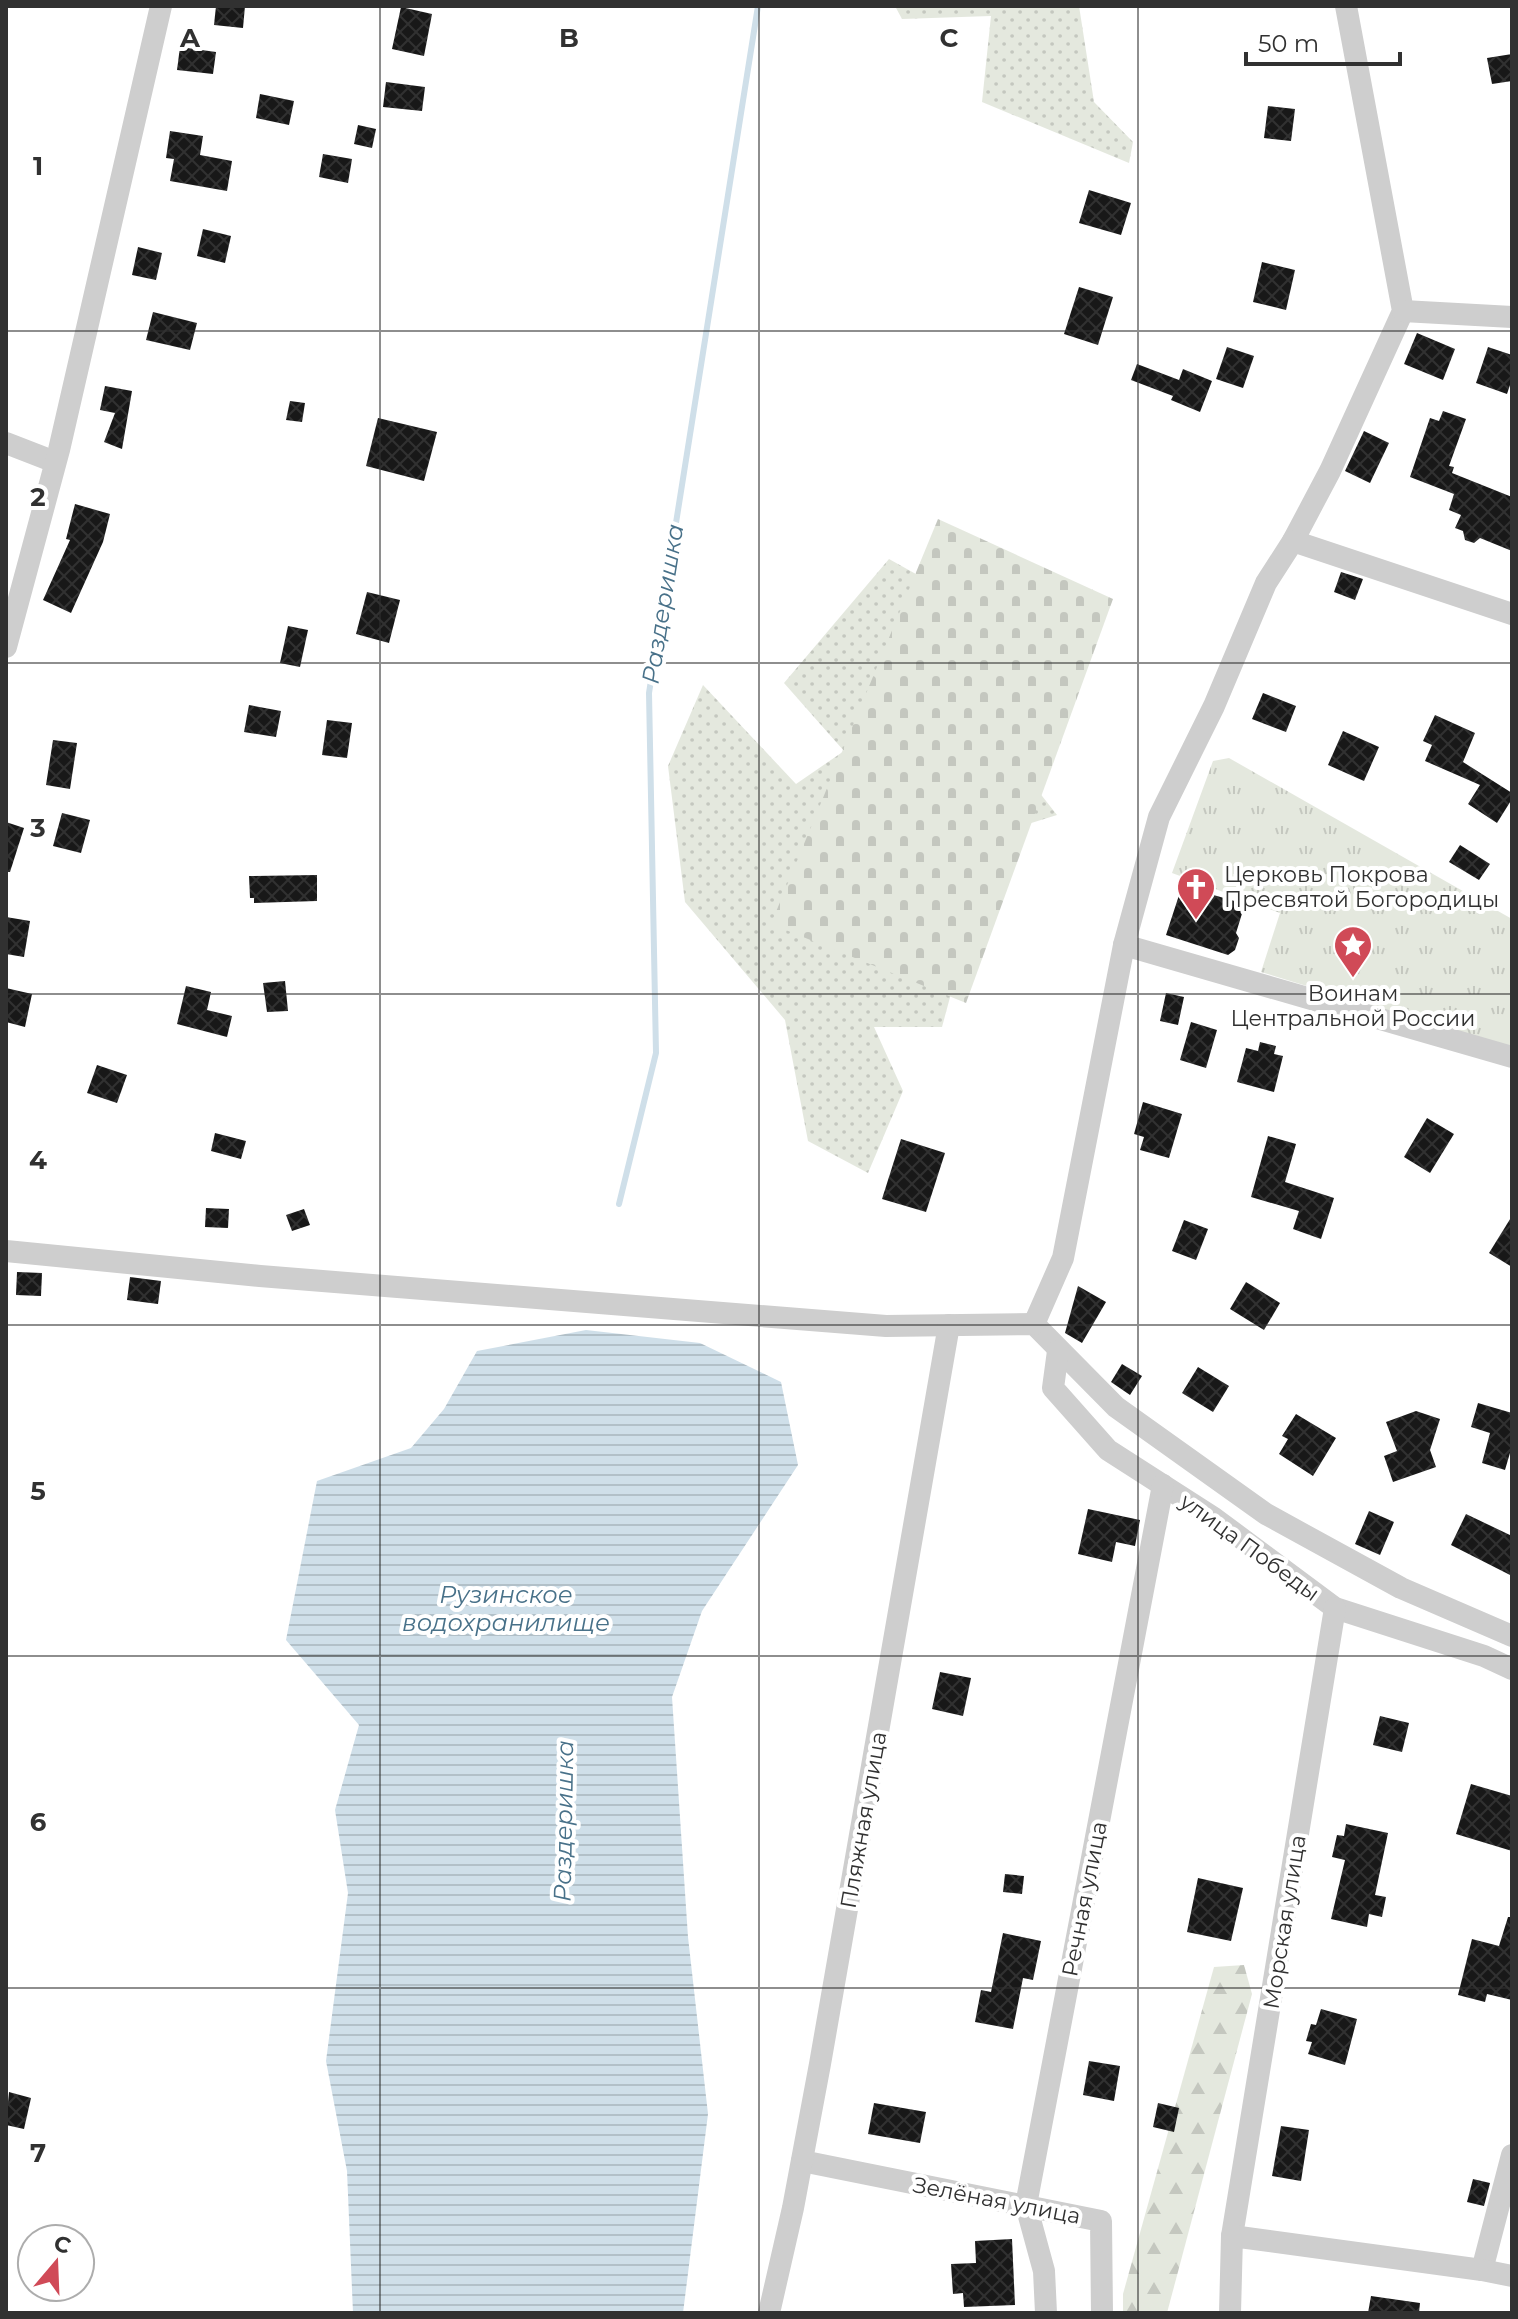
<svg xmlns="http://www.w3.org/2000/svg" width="1518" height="2319" font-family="Montserrat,sans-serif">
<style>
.grass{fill:url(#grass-dots)}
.forest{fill:url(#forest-firs)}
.cemetery{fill:url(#cemetery-stones)}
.park{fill:url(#park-tufts)}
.water{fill:url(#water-rules)}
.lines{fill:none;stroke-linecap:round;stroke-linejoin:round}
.stream{stroke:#cfdfe9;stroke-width:6}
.building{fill:url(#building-cross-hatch)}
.minor{stroke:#cecece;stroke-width:22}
.grid{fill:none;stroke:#313131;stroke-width:2;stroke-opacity:0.55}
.labels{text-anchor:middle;stroke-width:8;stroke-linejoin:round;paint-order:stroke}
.poi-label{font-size:22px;fill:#313131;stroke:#fff;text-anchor:start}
.street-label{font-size:22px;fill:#313131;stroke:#fff}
.water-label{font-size:24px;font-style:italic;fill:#487189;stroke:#fff}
.grid-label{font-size:26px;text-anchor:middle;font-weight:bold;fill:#313131;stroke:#fff;stroke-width:8;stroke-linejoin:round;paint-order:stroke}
</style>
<defs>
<pattern id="grass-dots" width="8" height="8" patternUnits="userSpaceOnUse" patternTransform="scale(2)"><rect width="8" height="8" fill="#e4e8de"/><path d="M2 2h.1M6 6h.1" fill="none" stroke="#c4c7bf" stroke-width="1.8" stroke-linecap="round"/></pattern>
<pattern id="forest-firs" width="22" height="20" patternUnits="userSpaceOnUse" patternTransform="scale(2)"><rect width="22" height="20" fill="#e4e8de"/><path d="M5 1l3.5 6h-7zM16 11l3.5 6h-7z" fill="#c4c7bf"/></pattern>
<pattern id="cemetery-stones" width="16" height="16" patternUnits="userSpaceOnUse" patternTransform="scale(2)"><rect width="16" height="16" fill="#e4e8de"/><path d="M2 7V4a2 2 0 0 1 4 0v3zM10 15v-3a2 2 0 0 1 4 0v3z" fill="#c4c7bf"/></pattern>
<pattern id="park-tufts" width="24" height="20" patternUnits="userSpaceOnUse" patternTransform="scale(2)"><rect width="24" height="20" fill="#e4e8de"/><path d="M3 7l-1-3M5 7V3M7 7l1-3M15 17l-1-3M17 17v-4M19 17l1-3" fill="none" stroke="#c4c7bf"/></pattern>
<pattern id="water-rules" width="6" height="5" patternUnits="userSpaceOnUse" patternTransform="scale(2)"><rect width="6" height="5" fill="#cfdfe9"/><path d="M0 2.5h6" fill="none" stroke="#b2c0c8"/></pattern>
<pattern id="building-cross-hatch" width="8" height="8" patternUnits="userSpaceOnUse" patternTransform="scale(2)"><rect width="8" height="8" fill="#181818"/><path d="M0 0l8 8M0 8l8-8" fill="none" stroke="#313131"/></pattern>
</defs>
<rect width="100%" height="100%" fill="#fff"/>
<g class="grass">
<path d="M895,6H1079L1094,102L1133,142L1129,163L982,102L991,16L902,19Z"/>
<path d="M889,559L1077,664L1013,759L1057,815L922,857L969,927L942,1027H874L903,1091L868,1173L808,1141L785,1020L685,902L668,766L703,685L796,784L844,751L784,683Z"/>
</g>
<path class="forest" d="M1244,1965L1252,1994L1167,2313H1123V2294L1214,1967Z"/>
<path class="cemetery" d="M938,519L1113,599L966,1003L771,924Z"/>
<path class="park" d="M1229,758L1512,919V1049L1261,972L1280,913L1172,873L1213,761Z"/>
<path class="water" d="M586,1330L700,1343L781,1382L798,1465L702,1611L672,1697L688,1937L708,2114L683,2313H353L347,2171L326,2061L348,1893L335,1810L359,1725L286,1640L317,1481L411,1448L444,1409L477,1351Z"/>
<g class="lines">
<path class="stream" d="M619,1204L656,1053L649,693L758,6"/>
</g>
<g class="building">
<path d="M216,6H245L243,28L214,25Z"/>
<path d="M401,7L432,14L424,56L392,49Z"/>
<path d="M180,47L216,52L213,74L177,70Z"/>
<path d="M1512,54V81L1492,84L1487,58Z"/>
<path d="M386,82L425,87L422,111L383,107Z"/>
<path d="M260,94L294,101L289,125L256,118Z"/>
<path d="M1268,106L1295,109L1291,141L1264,138Z"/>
<path d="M358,125L376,129L372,148L354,144Z"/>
<path d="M170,131L203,136L200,155L232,161L227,191L170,181L174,159L166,158Z"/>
<path d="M323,154L352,159L348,183L319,177Z"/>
<path d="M1089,190L1131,203L1121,235L1079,223Z"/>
<path d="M203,229L231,236L225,263L197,256Z"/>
<path d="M138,247L162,253L156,280L132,275Z"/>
<path d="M1262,262L1295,270L1286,310L1253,302Z"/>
<path d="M1079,287L1113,297L1098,345L1064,334Z"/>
<path d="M153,312L197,323L190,350L146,340Z"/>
<path d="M1417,333L1455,349L1443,380L1404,364Z"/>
<path d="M1227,347L1254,356L1243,388L1216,379Z"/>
<path d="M1488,347L1512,355V379L1507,394L1476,383Z"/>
<path d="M1137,364L1179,380L1183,369L1212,381L1200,412L1171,400L1173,396L1131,380Z"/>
<path d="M105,386L132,391L122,449L104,442L115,413L100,410Z"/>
<path d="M290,401L305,403L302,422L286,420Z"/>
<path d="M1443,411L1466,419L1449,466L1454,467L1452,473L1512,497V551L1480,538L1474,543L1465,540L1463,531L1455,528L1461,515L1449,510L1454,494L1410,477L1430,418L1439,421Z"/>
<path d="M378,418L437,432L424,481L366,466Z"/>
<path d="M1364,431L1389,443L1370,483L1345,471Z"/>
<path d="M75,504L110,514L103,542L71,613L43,600L70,540L66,539Z"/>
<path d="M1341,572L1363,579L1355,600L1334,592Z"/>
<path d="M367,592L400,600L389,643L356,634Z"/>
<path d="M288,626L308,630L300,667L280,663Z"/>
<path d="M1263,693L1296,706L1286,732L1252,719Z"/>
<path d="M249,705L281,711L276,737L244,732Z"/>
<path d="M1435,715L1475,733L1463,762L1512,793V799L1497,823L1468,804L1480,785L1425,761L1432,745L1423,741Z"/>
<path d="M327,720L352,723L347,758L322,755Z"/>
<path d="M1343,731L1379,747L1364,781L1328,765Z"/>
<path d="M53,740L77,743L70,789L46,785Z"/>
<path d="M62,813L90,820L81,853L53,846Z"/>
<path d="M6,822L24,828L10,872H6Z"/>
<path d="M1460,845L1490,864L1479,880L1449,862Z"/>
<path d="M317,875V901L254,903V898H250L249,876Z"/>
<path d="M1182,886L1245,904L1236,933L1239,938L1235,950L1228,955L1166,935Z"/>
<path d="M6,917L30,921L24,957L6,954Z"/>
<path d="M285,981L288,1011L267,1012L263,983Z"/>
<path d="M186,986L211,992L207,1010L232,1016L227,1037L177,1024Z"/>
<path d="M6,988L32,994L25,1027L6,1022Z"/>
<path d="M1166,993L1184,997L1178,1025L1160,1021Z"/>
<path d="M1191,1022L1217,1030L1206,1068L1180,1060Z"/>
<path d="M1260,1042L1276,1046L1274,1054L1283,1056L1274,1092L1237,1082L1246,1048L1258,1051Z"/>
<path d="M97,1065L127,1075L117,1103L87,1093Z"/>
<path d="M1143,1102L1182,1114L1169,1158L1140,1150L1144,1137L1134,1134Z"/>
<path d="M1427,1118L1454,1134L1430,1173L1404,1157Z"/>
<path d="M215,1133L246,1141L241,1159L211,1151Z"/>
<path d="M1268,1136L1296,1144L1285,1182L1334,1198L1321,1239L1293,1229L1299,1211L1251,1197Z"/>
<path d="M901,1139L945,1153L926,1212L882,1199Z"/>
<path d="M206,1208L229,1209L228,1228L205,1227Z"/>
<path d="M304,1209L310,1225L292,1231L286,1215Z"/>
<path d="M1512,1216V1267L1489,1253Z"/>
<path d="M1184,1220L1208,1229L1196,1260L1172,1251Z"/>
<path d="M17,1272L42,1273L41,1296L16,1295Z"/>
<path d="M130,1277L161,1281L158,1304L127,1300Z"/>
<path d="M1246,1282L1280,1303L1264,1330L1230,1309Z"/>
<path d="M1078,1286L1106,1302L1082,1343L1065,1333Z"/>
<path d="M1122,1364L1142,1376L1130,1395L1111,1382Z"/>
<path d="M1198,1367L1229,1386L1213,1412L1182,1393Z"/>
<path d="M1478,1403L1512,1413V1446L1505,1470L1482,1463L1490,1433L1471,1427Z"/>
<path d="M1416,1411L1440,1419L1430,1450L1436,1467L1393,1482L1384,1456L1397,1451L1386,1422Z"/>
<path d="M1296,1414L1336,1438L1313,1476L1279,1454L1288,1439L1282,1436Z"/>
<path d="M1088,1509L1140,1520L1135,1546L1116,1542L1112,1562L1078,1554Z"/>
<path d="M1369,1511L1394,1522L1380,1555L1355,1544Z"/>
<path d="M1466,1514L1512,1536V1576L1451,1545Z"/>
<path d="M940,1672L971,1678L963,1716L932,1709Z"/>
<path d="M1380,1716L1409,1723L1402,1752L1373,1745Z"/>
<path d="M1471,1784L1512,1796V1851L1456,1834Z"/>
<path d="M1346,1824L1388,1833L1375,1895L1386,1897L1382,1917L1369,1914L1367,1927L1331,1919L1345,1860L1332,1857L1337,1835L1344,1836Z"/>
<path d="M1005,1874L1024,1876L1022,1894L1003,1892Z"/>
<path d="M1198,1878L1243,1888L1231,1941L1187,1932Z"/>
<path d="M1508,1917H1512V2000L1487,1994L1485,2002L1458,1995L1472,1939L1499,1946Z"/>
<path d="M1003,1933L1041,1941L1033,1980L1023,1978L1013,2029L975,2022L981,1990L991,1992Z"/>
<path d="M1321,2009L1357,2019L1345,2065L1308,2054L1312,2042L1306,2041L1311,2024L1316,2025Z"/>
<path d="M1089,2061L1120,2066L1114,2101L1083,2095Z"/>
<path d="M9,2092L31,2098L24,2129L6,2125Z"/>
<path d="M874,2103L926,2112L920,2143L868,2134Z"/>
<path d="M1158,2103L1179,2108L1174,2132L1153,2127Z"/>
<path d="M1281,2126L1309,2130L1301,2181L1272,2176Z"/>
<path d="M1473,2179L1490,2183L1484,2206L1467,2202Z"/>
<path d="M1012,2239L1015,2305L964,2307L963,2293L953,2294L951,2264L976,2263L975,2241Z"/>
<path d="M1371,2296L1420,2303L1419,2313H1368Z"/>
</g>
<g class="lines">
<g class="minor">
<path d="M1346,6L1403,311L1330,471L1293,541L1512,614"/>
<path d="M1403,311L1512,317"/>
<path d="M6,443L55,462"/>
<path d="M6,647L59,450L161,6"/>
<path d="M1124,945L1512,1057"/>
<path d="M6,1251L260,1276L886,1326L1034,1324L1116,1407L1266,1514L1401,1588L1512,1636"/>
<path d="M1034,1324L1063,1258L1124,945L1159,817L1214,706L1266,583L1293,541"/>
<path d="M1058,1351L1053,1388L1108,1450L1214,1518L1335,1608L1484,1656L1512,1669"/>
<path d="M802,2161L1101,2221L1102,2313"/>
<path d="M1232,2236L1335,1608"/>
<path d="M1482,2270L1512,2155"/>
<path d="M769,2313L793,2208L820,2064L949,1325"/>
<path d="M1046,2313L1044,2271L1026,2205L1163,1485"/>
<path d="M1230,2313L1232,2236L1482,2270L1512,2276"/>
</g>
</g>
<path class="grid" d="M380,6V2313M759,6V2313M1138,6V2313M6,331H1512M6,663H1512M6,994H1512M6,1325H1512M6,1656H1512M6,1988H1512"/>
<defs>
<g id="church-pin" transform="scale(2)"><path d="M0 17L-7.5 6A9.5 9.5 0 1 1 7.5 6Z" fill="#d04a57" stroke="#fff"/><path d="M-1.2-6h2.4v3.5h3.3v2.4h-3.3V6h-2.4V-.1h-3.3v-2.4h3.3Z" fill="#fff"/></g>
<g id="sight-pin" transform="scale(2)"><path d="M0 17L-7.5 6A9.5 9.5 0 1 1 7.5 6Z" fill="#d04a57" stroke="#fff"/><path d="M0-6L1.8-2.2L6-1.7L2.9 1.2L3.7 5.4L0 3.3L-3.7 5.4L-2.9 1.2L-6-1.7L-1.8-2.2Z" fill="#fff"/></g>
</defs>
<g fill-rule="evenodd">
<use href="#church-pin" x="1196" y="887"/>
<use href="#sight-pin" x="1353" y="945"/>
</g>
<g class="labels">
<g class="poi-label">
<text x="1224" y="882">Церковь Покрова<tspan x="1224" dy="25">Пресвятой Богородицы</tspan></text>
<text x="1353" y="1001" text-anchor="middle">Воинам<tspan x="1353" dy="25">Центральной России</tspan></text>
</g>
<g class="street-label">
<text transform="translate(1250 1547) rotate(36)" y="8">улица Победы</text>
<text transform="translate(863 1820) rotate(-80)" y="8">Пляжная улица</text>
<text transform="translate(1084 1899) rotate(-79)" y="8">Речная улица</text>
<text transform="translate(1284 1922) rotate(-81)" y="8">Морская улица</text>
<text transform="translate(997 2200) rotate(11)" y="8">Зелёная улица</text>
</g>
<g class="water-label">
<text transform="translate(663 604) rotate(-81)" y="8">Раздеришка</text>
<text x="506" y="1603">Рузинское<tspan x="506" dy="28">водохранилище</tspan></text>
<text transform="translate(564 1821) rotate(-89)" y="8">Раздеришка</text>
</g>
</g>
<g class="grid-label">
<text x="190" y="47">A</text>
<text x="569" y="47">B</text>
<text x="949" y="47">C</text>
<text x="38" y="175">1</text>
<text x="38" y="506">2</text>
<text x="38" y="837">3</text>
<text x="38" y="1169">4</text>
<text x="38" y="1500">5</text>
<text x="38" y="1831">6</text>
<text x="38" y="2162">7</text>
</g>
<rect width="1518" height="2319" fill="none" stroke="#313131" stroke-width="16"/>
<g transform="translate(56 2263) rotate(19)"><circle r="38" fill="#ffffff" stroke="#adadad" stroke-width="2"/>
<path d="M0-6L14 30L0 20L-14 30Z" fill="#d04a57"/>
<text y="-12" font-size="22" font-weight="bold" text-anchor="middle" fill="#313131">С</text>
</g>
<path d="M1246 52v12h154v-12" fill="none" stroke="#313131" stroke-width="4"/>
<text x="1258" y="52" font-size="24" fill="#313131" stroke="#ffffff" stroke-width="6" paint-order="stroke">50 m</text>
</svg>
